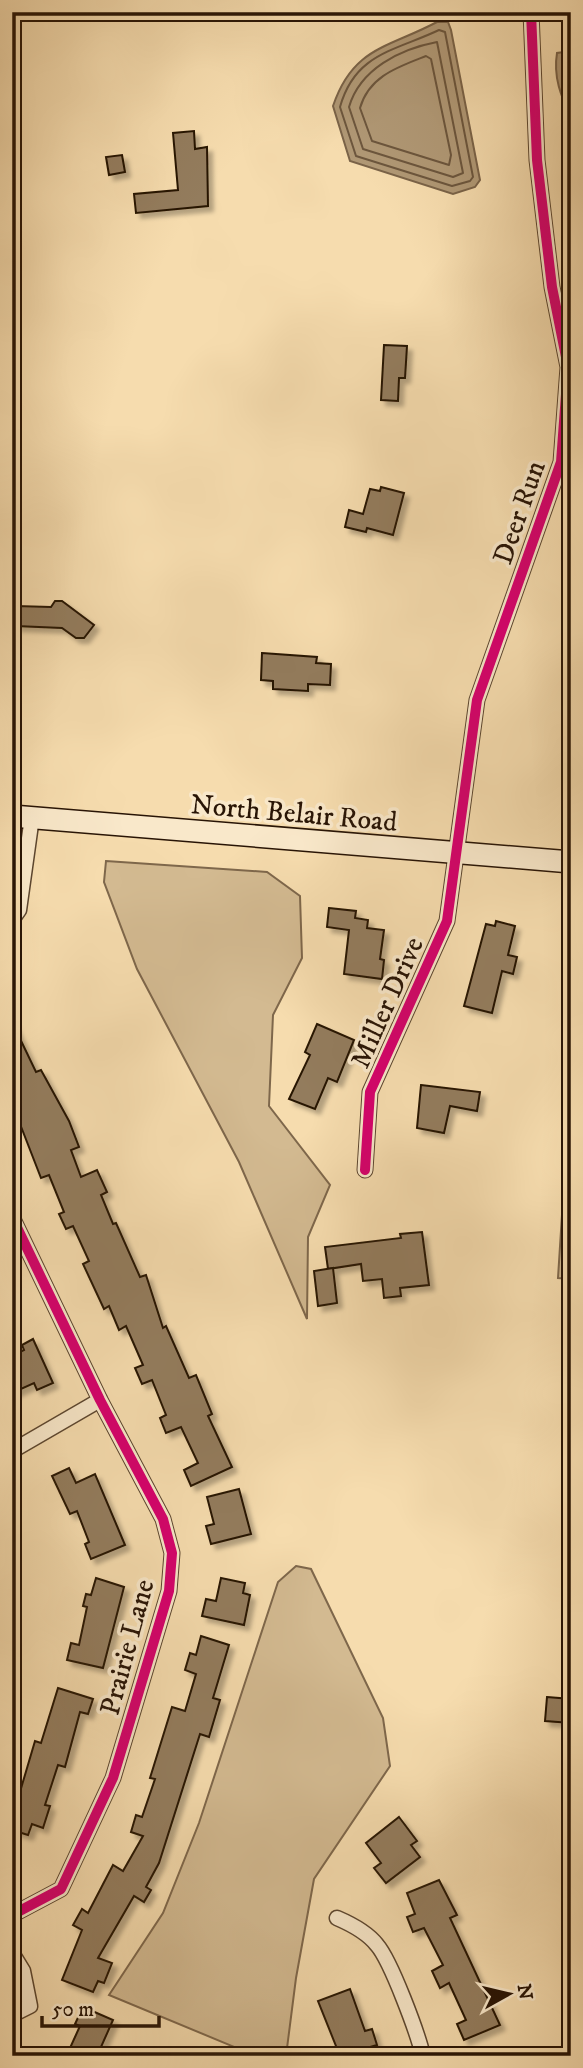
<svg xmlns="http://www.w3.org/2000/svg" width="583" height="2068" font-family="'IM FELL DW Pica',serif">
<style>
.green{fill:#d3ba91;stroke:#7e674b;stroke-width:2}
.water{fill:#b09875;stroke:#7a6348;stroke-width:2}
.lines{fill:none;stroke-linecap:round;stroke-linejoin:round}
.shore{stroke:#6c563d;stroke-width:2}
.building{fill:#937c5d;stroke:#281405;stroke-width:2;filter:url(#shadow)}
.street-casing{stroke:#5c462f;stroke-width:17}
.secondary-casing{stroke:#281405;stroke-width:24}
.street{stroke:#f9e8ca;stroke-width:14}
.secondary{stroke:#f9e8ca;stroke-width:21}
.cycleway-casing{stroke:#f9e8ca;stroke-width:15}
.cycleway{stroke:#d6006c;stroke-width:10}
.labels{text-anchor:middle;stroke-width:7;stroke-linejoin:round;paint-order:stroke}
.street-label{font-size:28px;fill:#281405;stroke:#f9e8ca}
</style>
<defs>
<filter id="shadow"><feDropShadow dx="5" dy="5" stdDeviation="2" flood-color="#0004"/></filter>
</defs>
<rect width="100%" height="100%" fill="#f6dcae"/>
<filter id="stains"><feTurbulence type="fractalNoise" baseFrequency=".00286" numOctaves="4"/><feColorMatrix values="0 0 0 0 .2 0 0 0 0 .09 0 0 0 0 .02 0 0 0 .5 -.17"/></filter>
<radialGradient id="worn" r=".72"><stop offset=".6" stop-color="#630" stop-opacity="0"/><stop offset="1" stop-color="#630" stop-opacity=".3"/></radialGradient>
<g class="green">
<path d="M106,861L267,872L300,896L302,958L273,1015L269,1106L330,1185L308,1237L307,1319L239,1162L137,969L104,882Z"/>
<path d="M571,1188V1279L558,1278L563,1199Z"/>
<path d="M296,1566L311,1569L383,1718L390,1766L314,1879L296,1978L286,2056H256L109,1995L163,1913L199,1823L278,1582Z"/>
</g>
<g class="water">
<path d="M437,22H448L451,30L480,180L475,187L453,194L350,161L333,106C353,47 388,48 437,22Z"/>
<path d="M564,52L571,54V118C561,96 553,77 557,53Z"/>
</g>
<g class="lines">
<g class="shore">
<path d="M439,30L445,32L473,177L470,181L452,186L356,156L340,107C355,53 395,51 439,30Z"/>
<path d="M437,42L463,173L453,177L363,149L349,107C360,69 400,49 437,42Z"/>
<path d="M426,56L431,59L451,155L449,165L372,141L360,108C369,76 398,67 426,56Z"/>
</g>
</g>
<g class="building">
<path d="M194,131L195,149L207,147L208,206L136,213L134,194L178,190L173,133Z"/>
<path d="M122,155L125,172L109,175L106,157Z"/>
<path d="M384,345L407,346L405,378H399L398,401L381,400Z"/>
<path d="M381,487L404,493L393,535L367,528L366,532L345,527L349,510L363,514L370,489L380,491Z"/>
<path d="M55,601H62L94,625L84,638H76L62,628L16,626V606L51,607Z"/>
<path d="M262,653L317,657L316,663L331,664L330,685L308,684V691L273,689V681L261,680Z"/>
<path d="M329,908L356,911L355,918L368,920L367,928L384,930L380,959L384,960L382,979L344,974L349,930L327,927Z"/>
<path d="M496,921L515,926L508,955L517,957L513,974L502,971L492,1013L464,1006L486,924L495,926Z"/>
<path d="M12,1022L36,1072L41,1070L69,1121L79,1147L71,1150L81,1177L97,1170L107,1192L101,1195L113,1224L116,1223L140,1277L146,1275L163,1328L166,1326L189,1378L196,1375L212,1414L208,1416L232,1467L191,1486L184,1470L198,1463L181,1427L166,1433L160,1418L166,1415L152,1380L142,1384L135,1368L143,1365L126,1326L119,1330L109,1306L104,1309L83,1264L89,1261L73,1226L66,1229L59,1214L64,1212L49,1175L41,1178L20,1124L15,1126L12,1120V1109L17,1107L12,1095Z"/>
<path d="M317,1024L354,1040L337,1082L328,1078L315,1109L289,1099L310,1055L305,1052Z"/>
<path d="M421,1085L480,1092L477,1111L450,1106L444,1133L417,1128Z"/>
<path d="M422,1232L429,1285L400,1288L401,1296L384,1298L382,1279L363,1281L361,1264L328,1269L325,1247L401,1238L400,1234Z"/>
<path d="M333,1268L337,1303L318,1306L314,1271Z"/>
<path d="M33,1339L53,1383L37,1390L34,1383L12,1393V1356L24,1350L22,1345Z"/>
<path d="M69,1468L76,1483L95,1474L125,1545L91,1559L85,1544L89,1542L77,1511L70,1514L52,1476Z"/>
<path d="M239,1489L251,1534L211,1544L206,1526L214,1524L207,1497Z"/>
<path d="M96,1578L124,1587L103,1668L67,1660L71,1643L79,1645L87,1607L83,1606L86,1594L91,1595Z"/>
<path d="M221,1578L245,1583L243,1593L250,1595L244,1625L202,1616L206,1599L216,1601Z"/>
<path d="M201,1636L229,1645L213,1698L220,1700L209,1737L200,1734L159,1863L146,1887L151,1890L144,1902L134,1896L98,1958L112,1963L104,1983L98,1981L93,1992L62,1980L82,1930L73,1925L82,1909L88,1913L113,1865L123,1871L143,1836L131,1832L136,1815L142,1817L155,1779L150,1778L172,1707L185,1711L196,1674L185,1670L190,1653L196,1655Z"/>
<path d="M58,1688L93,1699L88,1714L80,1712L65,1767L58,1765L45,1805L50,1806L43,1828L32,1824L28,1835L12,1830V1819L35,1741L41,1743Z"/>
<path d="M547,1697L571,1699V1723L545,1721Z"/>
<path d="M399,1817L417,1841L411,1845L420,1857L386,1883L374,1868L381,1863L366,1843Z"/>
<path d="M439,1880L457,1915L450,1918L500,2025L464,2040L457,2024L466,2020L449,1983L440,1988L432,1971L443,1965L424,1928L413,1932L407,1917L415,1914L407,1893Z"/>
<path d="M350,1989L365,2031L372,2029L377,2045L367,2048L370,2056H340L318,2001Z"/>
<path d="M83,2007L113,2020L97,2056H87L70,2048L80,2026L75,2024Z"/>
</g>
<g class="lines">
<g class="street-casing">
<g id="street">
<path d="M12,920L19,910L32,817"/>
<path d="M365,1170L370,1092L447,921L477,700L561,462L568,367L552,287L537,160L531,12"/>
<path d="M12,1217L100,1400L163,1519L172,1553L169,1591L113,1778L61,1889L12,1915"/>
<path d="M12,1451L100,1400"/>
<path d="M337,1918C351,1924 367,1932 377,1945C391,1961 418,2034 423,2056"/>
<path d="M12,1953L23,1971L30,2006L12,2015"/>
</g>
</g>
<g class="secondary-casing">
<path id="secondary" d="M12,816L571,862"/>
</g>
<use href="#street" class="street"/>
<use href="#secondary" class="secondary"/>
<g class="cycleway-casing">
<g id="cycleway">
<path d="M365,1170L370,1092L447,921L477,700L561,462L568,367L552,287L537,160L531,12"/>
<path d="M12,1217L100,1400L163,1519L172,1553L169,1591L113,1778L61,1889L12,1915"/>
</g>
</g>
<use href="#cycleway" class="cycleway"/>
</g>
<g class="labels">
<g class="street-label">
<text transform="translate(518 512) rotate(-71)" y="10">Deer Run</text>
<text transform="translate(294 812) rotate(5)" y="10">North Belair Road</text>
<text transform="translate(386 1002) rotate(-66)" y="10">Miller Drive</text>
<text transform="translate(126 1647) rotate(-75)" y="10">Prairie Lane</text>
</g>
</g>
<rect width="583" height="2068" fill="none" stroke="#f6dcae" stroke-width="42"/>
<rect x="14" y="14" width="555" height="2040" fill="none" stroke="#281405" stroke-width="3.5"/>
<rect x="21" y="21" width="541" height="2026" fill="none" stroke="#281405" stroke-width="2"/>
<g transform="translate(509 1994) rotate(82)" stroke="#f9e8ca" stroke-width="5" paint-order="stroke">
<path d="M0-5L12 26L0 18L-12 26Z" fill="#281405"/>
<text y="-10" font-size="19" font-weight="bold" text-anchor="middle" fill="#281405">N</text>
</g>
<path d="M42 2016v10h117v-10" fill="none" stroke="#281405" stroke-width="3.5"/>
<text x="52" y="2016" font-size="21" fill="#281405" stroke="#f9e8ca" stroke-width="5" paint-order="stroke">50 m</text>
<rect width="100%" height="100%" filter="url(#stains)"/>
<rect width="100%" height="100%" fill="url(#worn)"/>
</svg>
